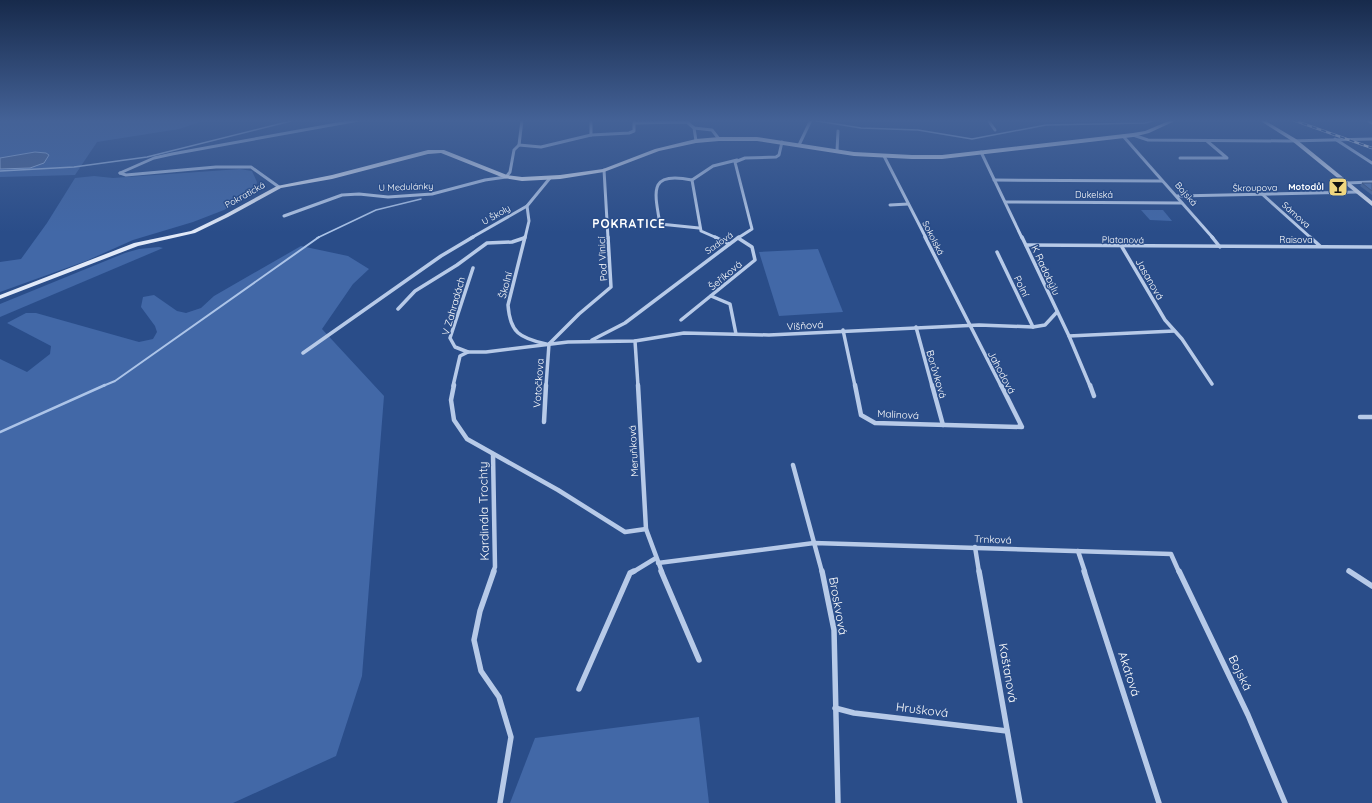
<svg xmlns="http://www.w3.org/2000/svg" width="1372" height="803" font-family="Quicksand,sans-serif">
<style>
.green{fill:#4268a7}
.water{fill:#4c6490;stroke:#acc4e8}
.lines{fill:none;stroke-linecap:round;stroke-linejoin:round}
.stream-far2{stroke:#acc4e8;stroke-width:1.5}
.stream-far1{stroke:#acc4e8;stroke-width:2}
.stream{stroke:#acc4e8;stroke-width:2.5}
.street-far3{stroke:#b7cae8;stroke-width:3}
.street-far2{stroke:#b7cae8;stroke-width:3.5}
.street-far1{stroke:#b7cae8;stroke-width:4.5}
.street{stroke:#b7cae8;stroke-width:5.5}
.secondary{fill:#e1e9f8;fill-rule:evenodd}
.rail-casing{stroke:#fff;stroke-width:2.5}
.rail{stroke:#2a4d89;stroke-width:1.5;stroke-dasharray:5;stroke-linecap:butt}
.wall{fill:#4a6899}
.building{fill:#5679b2;stroke:#3c557d}
.labels{text-anchor:middle;stroke-width:3;stroke-linejoin:round;paint-order:stroke}
.far-street-label{font-size:9px;fill:#fff;stroke:#2a4d89}
.far-poi-label{font-size:9px;font-weight:bold;fill:#fff;stroke:#2a4d89;text-anchor:end}
.street-label{font-size:10px;fill:#fff;stroke:#2a4d89}
.far-district-label{font-size:12px;font-weight:bold;letter-spacing:1px;fill:#fff;stroke:#2a4d89}
.near-street-label{font-size:12px;fill:#fff;stroke:#2a4d89}
</style>
<rect width="100%" height="100%" fill="#2a4d89"/>
<g class="green">
<path d="M0,120H206L179,129L97,142L75,175L0,177V169L37,166L35,152L0,158Z"/>
<path d="M240,169L252,171L257,182L254,193L224,210L193,222L133,240L86,261L0,292V262L21,259L47,223L75,178L94,176L113,178Z"/>
<path d="M1141,210H1163L1172,221L1150,220Z"/>
<path d="M301,246L348,256L369,269L353,284L322,329L384,396L362,676L336,756L233,803H0V359L27,372L50,354L51,346L7,323L26,313H36L139,342L153,339L157,332L155,326L141,307L143,297L154,295L177,311L186,313L201,308L214,296Z"/>
<path d="M159,247L163,248L0,317V304L125,253L139,249Z"/>
<path d="M818,249L843,312L779,316L759,252Z"/>
<path d="M699,717L709,803H510L535,738Z"/>
</g>
<path class="water" d="M35,152L46,153L49,155L44,163L30,168L0,169V158Z"/>
<g class="lines">
<g class="stream-far2">
<path d="M811,120L861,128L918,130L972,139L1046,125L1145,123L1156,120"/>
<path d="M0,171L74,167L147,157L295,120"/>
<path d="M317,238L376,210L421,199"/>
</g>
<path class="stream-far1" d="M103,386L115,381L319,237"/>
<path class="stream" d="M0,432L105,385"/>
<g class="street-far3">
<path d="M591,120V135"/>
<path d="M988,120L995,130"/>
<path d="M1367,120L1372,123"/>
<path d="M635,123L687,122L694,128L712,130L719,139"/>
<path d="M694,128L696,141"/>
<path d="M1133,135L1148,140L1289,141L1372,139"/>
<path d="M1123,136L1213,238"/>
<path d="M1335,139L1372,163"/>
<path d="M519,145L541,147L591,135L629,133L634,131V120"/>
<path d="M799,145L811,120"/>
<path d="M837,151L838,131"/>
<path d="M981,152L1022,238"/>
<path d="M884,156L926,238"/>
<path d="M1180,158H1227L1207,141"/>
<path d="M604,170L608,238"/>
<path d="M120,173L154,158L172,154L359,120"/>
<path d="M120,173L126,175L216,167H251L279,187"/>
<path d="M692,180C649,171 654,190 660,224L699,228"/>
<path d="M994,180L1162,181"/>
<path d="M1346,183L1372,182"/>
<path d="M1262,194L1311,238"/>
<path d="M1177,196L1357,192"/>
<path d="M1006,202L1182,203"/>
<path d="M890,205L908,204"/>
<path d="M284,216L342,195L359,194L388,197L432,194L485,180L506,177L510,172L514,150L519,145L522,120"/>
<path d="M471,238L527,206L550,178"/>
<path d="M525,238L529,221L527,206"/>
<path d="M717,238L701,231L692,180L713,166L737,160"/>
<path d="M738,238L752,229L735,162L745,158L776,157L779,155L782,142"/>
</g>
<g class="street-far2">
<path d="M525,237L508,305C510,333 520,338 546,344"/>
<path d="M715,237L729,244"/>
<path d="M925,237L1001,386"/>
<path d="M1022,237L1069,336L1090,386"/>
<path d="M1212,237L1220,247"/>
<path d="M1310,237L1320,246"/>
<path d="M1026,245L1372,247"/>
<path d="M1122,247L1165,320L1182,339L1212,384"/>
<path d="M997,252L1033,327"/>
<path d="M473,268L450,338L455,347L468,352H486L568,342L635,341L684,333L769,335L979,325L1033,327L1045,325L1057,312"/>
<path d="M711,296L730,304L736,334"/>
<path d="M398,309L415,291L457,265L487,243L512,242L524,238"/>
<path d="M681,320L755,260L752,247L738,238"/>
<path d="M916,327L932,386"/>
<path d="M843,330L855,386"/>
<path d="M1069,336L1174,331"/>
<path d="M592,340L625,323L739,237"/>
<path d="M635,341L638,386"/>
<path d="M549,344L579,314L611,287L608,237"/>
<path d="M303,353L441,256L473,237"/>
<path d="M453,386L460,356L468,352"/>
<path d="M546,386L549,344"/>
</g>
<g class="street-far1">
<path d="M454,385L451,400L454,420L467,439L558,490L625,532L646,529"/>
<path d="M638,385L646,529L662,572"/>
<path d="M855,385L861,415L875,423L1022,427L1001,385"/>
<path d="M932,385L943,425"/>
<path d="M1090,385L1094,396"/>
<path d="M1360,417H1372"/>
<path d="M544,422L546,385"/>
<path d="M493,454L495,567L493,572"/>
<path d="M793,465L822,572"/>
<path d="M975,547L979,572"/>
<path d="M1078,551L1085,572"/>
<path d="M658,563L814,543L1171,554L1179,572"/>
<path d="M633,572L656,558"/>
</g>
<g class="street">
<path d="M494,571L480,611L474,640L481,671L499,697L511,737L500,803"/>
<path d="M661,571L699,660"/>
<path d="M822,571L834,630L838,803"/>
<path d="M979,571L1020,803"/>
<path d="M1084,571L1159,803"/>
<path d="M1179,571L1248,715L1285,803"/>
<path d="M1349,571L1372,586"/>
<path d="M579,689L630,573L634,571"/>
<path d="M835,708L854,713L1007,731"/>
</g>
<g class="secondary">
<path d="M1171,120H1177L1149,133L1133,137L942,159H912L854,156L757,141H719L696,143L659,151L604,172L560,179L522,181L504,178L441,153L428,154L332,179L281,188L228,217L195,233L138,246L0,299V295L134,243L191,231L224,215L277,186L332,175L428,150H444L507,175L522,177L560,175L603,169L655,149L696,139L719,137H757L854,152L912,155H942L1133,133L1145,131Z"/>
<path d="M1259,120H1264L1296,139L1372,201V206L1292,141Z"/>
</g>
<g class="rail-casing">
<path id="rail" d="M1293,120L1372,148"/>
</g>
<use href="#rail" class="rail"/>
</g>
<path class="wall" d="M1362,183H1372V195L1360,186Z"/>
<path class="building" d="M1362,183H1372V191Z"/>
<linearGradient id="sky" x2="0" y2="1"><stop stop-color="#172a4b"/><stop offset="0.52" stop-color="#446297"/><stop offset="1" stop-color="#446297" stop-opacity="0"/></linearGradient>
<rect width="1372" height="232" fill="url(#sky)"/>
<defs>
<g id="bar-square" transform="scale(1)"><rect x="-9" y="-9" width="18" height="18" rx="4" fill="#efd67f" stroke="#2a4d89"/><path d="M-6-5H6L.8 .8V4.5H3.5V6h-7V4.5H-.8V.8Z" fill="#111"/></g>
</defs>
<g fill-rule="evenodd">
<use href="#bar-square" x="1338" y="187"/>
</g>
<g class="labels">
<g class="far-street-label">
<text transform="translate(406 187) rotate(-2)" y="3">U Medulánky</text>
<text transform="translate(1255 188) rotate(-1)" y="3">Škroupova</text>
<text transform="translate(1186 194) rotate(49)" y="3">Bojská</text>
<text transform="translate(245 195) rotate(-29)" y="3">Pokratická</text>
<text x="1094" y="198">Dukelská</text>
<text transform="translate(496 215) rotate(-30)" y="3">U Školy</text>
<text transform="translate(1296 215) rotate(42)" y="3">Sámova</text>
<text transform="translate(933 238) rotate(63)" y="3">Sokolská</text>
<text transform="translate(1123 240) rotate(1)" y="3">Platanová</text>
<text x="1296" y="243">Raisova</text>
<text transform="translate(719 243) rotate(-35)" y="3">Sadová</text>
</g>
<g class="far-poi-label">
<text x="1324" y="190">Motodůl</text>
</g>
<g class="street-label">
<text transform="translate(602 259) rotate(-93)" y="4">Pod Vinicí</text>
<text transform="translate(1046 270) rotate(65)" y="4">K Radobýlu</text>
<text transform="translate(725 275) rotate(-40)" y="4">Šeříková</text>
<text transform="translate(1150 279) rotate(60)" y="4">Jasanová</text>
<text transform="translate(505 285) rotate(-76)" y="4">Školní</text>
<text transform="translate(1022 286) rotate(64)" y="4">Polní</text>
<text transform="translate(453 306) rotate(-74)" y="4">V Zahradách</text>
<text transform="translate(805 325) rotate(-4)" y="4">Višňová</text>
<text transform="translate(1002 372) rotate(62)" y="4">Jahodová</text>
<text transform="translate(937 374) rotate(74)" y="4">Borůvková</text>
<text transform="translate(538 383) rotate(-86)" y="4">Votočkova</text>
<text transform="translate(898 414) rotate(3)" y="4">Malinová</text>
<text transform="translate(633 451) rotate(-93)" y="4">Meruňková</text>
<text transform="translate(993 539) rotate(2)" y="4">Trnková</text>
</g>
<g class="far-district-label">
<text x="629" y="228">POKRATICE</text>
</g>
<g class="near-street-label">
<text transform="translate(484 511) rotate(-91)" y="4">Kardinála Trochty</text>
<text transform="translate(838 606) rotate(80)" y="4">Broskvová</text>
<text transform="translate(1008 673) rotate(80)" y="4">Kaštanová</text>
<text transform="translate(1240 673) rotate(64)" y="4">Bojská</text>
<text transform="translate(1129 674) rotate(72)" y="4">Akátová</text>
<text transform="translate(922 710) rotate(7)" y="4">Hrušková</text>
</g>
</g>
</svg>
